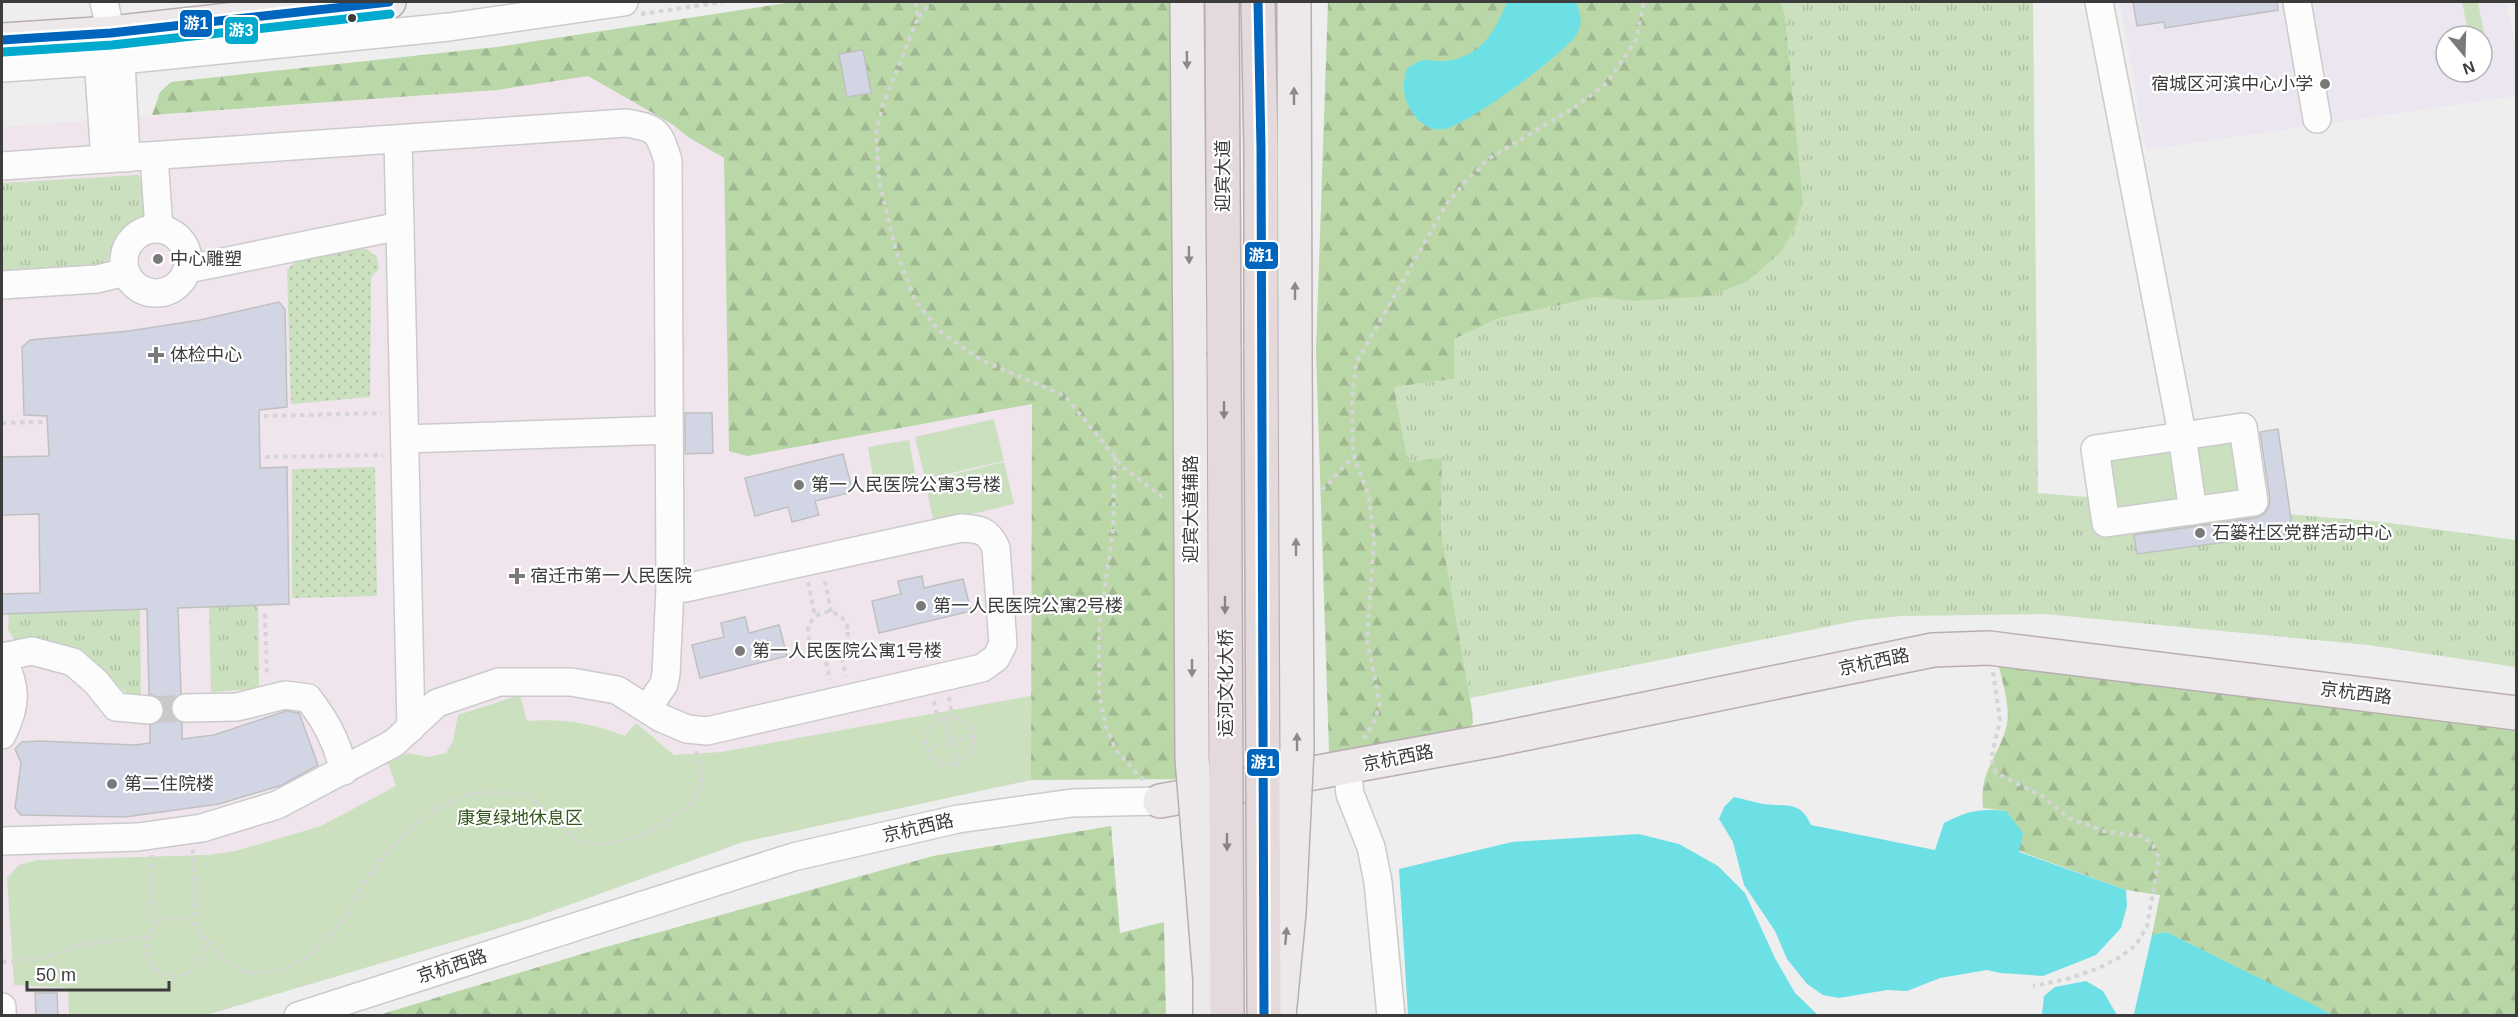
<svg xmlns="http://www.w3.org/2000/svg" width="2518" height="1017" font-family="Arial,'Noto Sans SC',sans-serif">
<style>
.education{fill:#ece6f1;fill-rule:evenodd}
.medical{fill:#f0e5ed}
.grass{fill:url(#grass-tufts)}
.forest{fill:url(#forest-firs)}
.park{fill:url(#park-dots)}
.garden{fill:#cae0be}
.water{fill:#6de0e6}
.building{fill:#d2d6e4;stroke:#c0c0c0;stroke-width:1.5}
.lines{fill:none;stroke-linecap:round;stroke-linejoin:round}
.minor-tunnel{stroke:#cacaca;stroke-width:27;stroke-dasharray:27 14;stroke-linecap:butt}
.minor-casing{stroke:#cbcbcb;stroke-width:30}
.major-casing{stroke:#b8aeb0;stroke-width:36}
.highway-casing{stroke:#b8aeb0;stroke-width:36}
.path{stroke:#d5d5d5;stroke-width:4;stroke-dasharray:4.5 4.5;stroke-linecap:butt}
.minor{stroke:#fcfcfc;stroke-width:27}
.major{stroke:#ede8e9;stroke-width:33}
.highway{stroke:#e4dadc;stroke-width:33}
.major-bridge-casing{stroke:#b8aeb0;stroke-width:36;stroke-linecap:butt}
.highway-bridge-casing{stroke:#b8aeb0;stroke-width:36;stroke-linecap:butt}
.major-bridge{stroke:#ede8e9;stroke-width:33}
.highway-bridge{stroke:#e4dadc;stroke-width:33}
.bus-1-casing{stroke:#fff;stroke-width:14}
.bus-2-casing{stroke:#fff;stroke-width:14}
.bus-1{stroke:#0065bd;stroke-width:9}
.bus-2{stroke:#00a9ce;stroke-width:9}
.oneway{fill:#8c898a}
.oneway2{fill:#888384}
.bus-dot{fill:#3c3c3c;stroke:#fff;stroke-width:2}
.poi-dot{fill:#7a7a7a;stroke:#fff;stroke-width:2}
.labels{text-anchor:middle;stroke-width:4.5;stroke-linejoin:round;paint-order:stroke}
.poi-label{font-size:18px;fill:#3c3c3c;stroke:#fff;text-anchor:start}
.street-label{font-size:18px;fill:#3c3c3c;stroke:#fff}
.park-label{font-size:18px;fill:#34561c;stroke:#fff}
.line-badge{stroke:#fff;stroke-width:2}
.badge-label{font-size:16px;text-anchor:middle;font-weight:bold;fill:#fff}
</style>
<defs>
<pattern id="grass-tufts" width="24" height="20" patternUnits="userSpaceOnUse" patternTransform="scale(1.5)"><rect width="24" height="20" fill="#cae0be"/><path d="M3 7l-1-3M5 7V3M7 7l1-3M15 17l-1-3M17 17v-4M19 17l1-3" fill="none" stroke="#aec1a4"/></pattern>
<pattern id="forest-firs" width="22" height="20" patternUnits="userSpaceOnUse" patternTransform="scale(1.5)"><rect width="22" height="20" fill="#bad7a8"/><path d="M5 1l3.5 6h-7zM16 11l3.5 6h-7z" fill="#a1b992"/></pattern>
<pattern id="park-dots" width="8" height="8" patternUnits="userSpaceOnUse" patternTransform="scale(1.5)"><rect width="8" height="8" fill="#cae0be"/><path d="M2 2h.1M6 6h.1" fill="none" stroke="#aec1a4" stroke-width="1.8" stroke-linecap="round"/></pattern>
</defs>
<rect width="100%" height="100%" fill="#eee"/>
<path class="education" d="M2120,2H2506L2516,51V96L2146,150ZM2446,36H2482V72H2446Z"/>
<path class="medical" d="M588,76L672,124L688,137L724,158L729,451L747,456L1033,404L1031,780L743,842L530,919L206,1015L2,1016V127L497,90Z"/>
<g class="grass">
<path d="M1781,2H2033L2038,493L2382,522L2516,540V667L2368,645L2045,614L1902,616L1860,620L1470,698L1441,532L1442,459L1408,462L1394,387L1454,379V339L1499,318L1597,297L1631,301L1803,201L1785,15Z"/>
<path d="M138,175C150,190 151,199 145,218L122,230L107,262C75,275 35,270 2,271V183Z"/>
<path d="M258,605L259,686L252,689L211,692L209,607Z"/>
<path d="M140,609L141,696L128,695L98,667L15,641L8,629L9,613Z"/>
</g>
<g class="forest">
<path d="M793,2H1187L1193,779L1031,780L1032,404L747,456L729,451L724,158L688,137L672,124L588,76L497,90L152,115L160,92L171,82L497,47Z"/>
<path d="M1328,2H1781L1785,15L1803,201L1796,225L1781,252L1746,282L1710,296L1631,301L1597,297L1499,318L1454,339V379L1394,387L1408,462L1442,458L1441,532L1472,710L1473,723L1463,735L1345,755L1329,752L1316,351Z"/>
<path d="M1997,658L2516,721V1015H2332L2166,932L2152,935L2160,895L2126,890L2019,851L2006,811L1983,808C1979,771 1997,760 2006,728C2012,707 2001,679 1997,658Z"/>
<path d="M1111,826L1120,933L1164,922L1166,1015H379L595,950L933,856Z"/>
</g>
<g class="park">
<path d="M356,249H367L377,257L379,268L371,278L370,397L291,404L287,270L295,262Z"/>
<path d="M375,467L377,596L292,598V469Z"/>
</g>
<g class="garden">
<path d="M2462,2H2478L2490,63L2482,64V36H2469Z"/>
<path d="M994,419L1004,461L925,479L915,437Z"/>
<path d="M2232,436L2245,490L2205,499L2197,442Z"/>
<path d="M909,440L917,484L875,490L868,447Z"/>
<path d="M2172,446L2181,503L2113,512L2102,456Z"/>
<path d="M1004,462L1014,504L934,523L925,481Z"/>
<path d="M520,695L527,721C562,718 593,723 625,736L636,723L674,755L721,752L1031,696V780L743,842L530,919L206,1015H69L68,988L14,985L7,878L19,865L38,860L208,855L236,851L321,826L396,786L388,763L408,753L429,757L446,753L453,741L458,715Z"/>
</g>
<g class="water">
<path d="M1507,2H1576C1580,12 1583,21 1578,32C1567,53 1467,125 1444,129C1429,132 1417,121 1410,109C1403,96 1402,84 1407,69C1426,54 1426,63 1446,61C1481,57 1495,31 1507,2Z"/>
<path d="M1734,797C1744,799 1753,802 1763,804C1787,807 1800,800 1811,825L1935,850L1944,823C1967,811 1979,808 2006,811L2023,833L2019,852L2126,890L2127,906L2121,928L2096,955L2043,976L2000,973L1987,970L1940,978L1907,991L1887,990L1839,998L1823,995L1807,984L1787,959L1775,931L1744,885L1733,842L1719,819L1724,807Z"/>
<path d="M1639,834L1679,844L1718,866L1745,893L1775,958L1795,993L1818,1015H1408L1399,869L1512,842Z"/>
<path d="M2166,932L2316,1006L2332,1015H2131L2134,1014L2152,935Z"/>
<path d="M2086,981L2103,991L2117,1015L2042,1014L2044,996L2055,987Z"/>
</g>
<g class="building">
<path d="M2133,2H2277L2278,10L2165,28L2164,22L2137,26Z"/>
<path d="M863,50L871,93L847,97L839,54Z"/>
<path d="M279,302L285,309L287,407L259,410L260,468L287,467L289,604L178,608L181,694L173,700L170,709L173,717L182,723V739L214,735L286,711L299,713L318,765L282,785L219,804L125,817L21,815L15,808L21,763L15,749L22,742L39,741L135,745L150,743V725L161,720L165,711L163,703L159,698L149,694L147,609L2,614V594L40,593L39,514L2,515V457L49,456L47,416L24,415L22,347L30,340L129,331L200,320Z"/>
<path d="M685,413H712L713,453L685,454Z"/>
<path d="M2278,429L2293,533L2137,554L2134,535L2256,518L2264,514L2269,507L2270,500L2260,432Z"/>
<path d="M843,454L853,492L815,501L819,515L792,522L788,507L755,516L745,478Z"/>
<path d="M922,576L924,588L963,579L971,611L879,633L872,601L901,594L898,581Z"/>
<path d="M745,617L749,633L779,625L787,656L700,678L692,645L724,637L721,623Z"/>
<path d="M35,993H57L58,1016H36Z"/>
</g>
<g class="lines">
<path class="minor-tunnel" d="M149,710L186,708"/>
<g class="minor-casing">
<g id="minor">
<path d="M104,2L111,33"/>
<path d="M2099,2L2180,423L2193,511"/>
<path d="M2297,2L2317,119"/>
<path d="M120,42L126,158"/>
<path d="M97,44L105,159"/>
<path d="M2,68L121,60L449,27L624,2"/>
<path d="M398,139L411,728"/>
<path d="M154,156L159,229"/>
<path d="M2,166L626,123C657,128 659,131 668,161L670,587L666,674L664,684L647,709"/>
<circle cx="156" cy="261" r="32"/>
<path d="M188,269L400,226"/>
<path d="M2,285L97,279L126,272"/>
<path d="M2243,427L2254,502L2106,523L2095,449Z"/>
<path d="M405,439L668,430"/>
<path d="M2,657L32,651L73,662L96,682L116,707L149,710"/>
<path d="M2,658C17,687 17,705 2,735"/>
<path d="M186,708L237,707L285,695L308,698C326,721 337,742 344,771"/>
<path d="M1347,768L1350,794L1371,847L1378,882L1391,1016"/>
<path d="M2,841L138,837L202,828L277,805L394,743L437,703L499,682H571L617,690L661,718L687,729L707,731L982,668L996,658L1003,644L996,548C988,530 980,529 961,528L685,588L670,587"/>
<path d="M2,1007V1016"/>
<path d="M298,1016L793,857L958,819L1072,803L1160,801"/>
</g>
</g>
<g class="major-casing">
<g id="major">
<path d="M1187,2L1190,358"/>
<path d="M1294,2L1295,349"/>
<path d="M2,40L111,33L389,2"/>
<path d="M1160,801L1494,740L1933,650L1989,648L2516,713"/>
</g>
</g>
<g class="highway-casing">
<g id="highway">
<path d="M1222,2L1224,351"/>
<path d="M1258,2L1261,148V348"/>
</g>
</g>
<g class="path">
<path d="M916,2L918,18L882,107L876,134L879,180L896,251L915,300L938,330L981,360L1065,396L1124,468L1165,499"/>
<path d="M641,14L723,2"/>
<path d="M919,17L932,2"/>
<path d="M264,416L382,413"/>
<path d="M2,423L45,422"/>
<path d="M265,457L383,455"/>
<path d="M1115,457L1113,530L1099,629V693L1105,724L1116,750L1143,780"/>
<path d="M1322,490L1354,456"/>
<path d="M825,581L831,612"/>
<path d="M808,582L815,616"/>
<circle cx="828" cy="632" r="20"/>
<path d="M265,614L267,677"/>
<path d="M840,649L846,676"/>
<path d="M824,653L830,680"/>
<path d="M1993,672L2000,720L1991,759L1996,773L2042,796L2069,818L2106,832L2142,836L2153,845L2159,859L2147,926L2136,945L2120,957L2099,968L2067,979L2033,986"/>
<path d="M949,697L952,717"/>
<path d="M934,701L938,720"/>
<circle cx="950" cy="741" r="24"/>
<path d="M944,718L958,765"/>
<path d="M1364,739L1374,721L1380,704L1367,641L1374,541L1369,497L1353,453L1352,398L1356,363L1446,205L1467,180L1490,158L1575,107L1607,83L1636,40L1644,2"/>
<path d="M926,750L973,736"/>
<path d="M193,849L196,926"/>
<path d="M152,855L154,926"/>
<circle cx="175" cy="947" r="29"/>
<path d="M202,935C213,947 223,961 238,969C247,974 259,973 269,972C301,966 326,945 344,919C351,909 354,897 361,887C375,866 393,845 411,828C426,813 446,804 465,796C476,792 490,792 501,793C507,793 514,792 519,794C548,800 560,841 593,844C625,847 689,819 700,787C704,775 699,763 696,751"/>
<path d="M2,962L41,958L85,944L148,937"/>
</g>
<use href="#minor" class="minor"/>
<use href="#major" class="major"/>
<use href="#highway" class="highway"/>
<g class="major-bridge-casing">
<g id="major-bridge">
<path d="M1190,358L1192,758L1210,979V1016"/>
<path d="M1279,1016L1289,913L1297,748L1295,349"/>
</g>
</g>
<g class="highway-bridge-casing">
<g id="highway-bridge">
<path d="M1261,348L1264,1016"/>
<path d="M1224,351L1227,1016"/>
</g>
</g>
<use href="#major-bridge" class="major-bridge"/>
<use href="#highway-bridge" class="highway-bridge"/>
<g class="bus-1-casing">
<g id="bus-1">
<path d="M1258,2L1261,148L1264,1016"/>
<path d="M2,40L111,33L389,2"/>
</g>
</g>
<g class="bus-2-casing">
<path id="bus-2" d="M3,52L112,45L390,14"/>
</g>
<use href="#bus-1" class="bus-1"/>
<use href="#bus-2" class="bus-2"/>
</g>
<defs><path id="oneway-solid" d="M-6-.8H1V-3.2L6.5 0L1 3.2V.8H-6Z" transform="scale(1.5)"/></defs>
<g class="oneway">
<use href="#oneway-solid" transform="translate(1187 60) rotate(89)"/>
<use href="#oneway-solid" transform="translate(1294 96) rotate(-90)"/>
<use href="#oneway-solid" transform="translate(1189 255) rotate(89)"/>
<use href="#oneway-solid" transform="translate(1295 291) rotate(-90)"/>
<use href="#oneway-solid" transform="translate(1296 547) rotate(-90)"/>
<use href="#oneway-solid" transform="translate(1192 668) rotate(90)"/>
<use href="#oneway-solid" transform="translate(1297 742) rotate(-90)"/>
<use href="#oneway-solid" transform="translate(1286 936) rotate(-85)"/>
</g>
<g class="oneway2">
<use href="#oneway-solid" transform="translate(1224 410) rotate(90)"/>
<use href="#oneway-solid" transform="translate(1225 605) rotate(90)"/>
<use href="#oneway-solid" transform="translate(1227 842) rotate(90)"/>
</g>
<circle class="bus-dot" cx="352" cy="18" r="5"/>
<g class="poi-dot">
<circle cx="2325" cy="84" r="6"/>
<circle cx="158" cy="259" r="6"/>
<path d="M153 346h6v6h6v6h-6v6h-6v-6h-6v-6h6z"/>
<circle cx="799" cy="485" r="6"/>
<circle cx="2200" cy="533" r="6"/>
<path d="M514 567h6v6h6v6h-6v6h-6v-6h-6v-6h6z"/>
<circle cx="921" cy="606" r="6"/>
<circle cx="740" cy="651" r="6"/>
<circle cx="112" cy="784" r="6"/>
</g>
<g class="labels">
<g class="poi-label">
<text x="2313" y="90" text-anchor="end">宿城区河滨中心小学</text>
<text x="170" y="265">中心雕塑</text>
<text x="170" y="361">体检中心</text>
<text x="811" y="491">第一人民医院公寓3号楼</text>
<text x="2212" y="539">石篓社区党群活动中心</text>
<text x="530" y="582">宿迁市第一人民医院</text>
<text x="933" y="612">第一人民医院公寓2号楼</text>
<text x="752" y="657">第一人民医院公寓1号楼</text>
<text x="124" y="790">第二住院楼</text>
</g>
<g class="street-label">
<text transform="translate(1223 176) rotate(-90)" y="6">迎宾大道</text>
<text transform="translate(1191 509) rotate(-90)" y="6">迎宾大道辅路</text>
<text transform="translate(1874 662) rotate(-12)" y="6">京杭西路</text>
<text transform="translate(1226 683) rotate(-90)" y="6">运河文化大桥</text>
<text transform="translate(2356 693) rotate(7)" y="6">京杭西路</text>
<text transform="translate(1398 758) rotate(-11)" y="6">京杭西路</text>
<text transform="translate(918 828) rotate(-13)" y="6">京杭西路</text>
<text transform="translate(452 966) rotate(-18)" y="6">京杭西路</text>
</g>
<g class="park-label">
<text x="520" y="824">康复绿地休息区</text>
</g>
</g>
<g class="line-badge">
<rect x="179" y="9" width="34" height="29" rx="6" fill="#0065bd"/>
<rect x="224" y="16" width="35" height="29" rx="6" fill="#00a9ce"/>
<rect x="1244" y="241" width="35" height="29" rx="6" fill="#0065bd"/>
<rect x="1246" y="748" width="34" height="29" rx="6" fill="#0065bd"/>
</g>
<g class="badge-label">
<text x="196" y="29">游1</text>
<text x="241" y="36">游3</text>
<text x="1261" y="261">游1</text>
<text x="1263" y="768">游1</text>
</g>
<rect width="2518" height="1017" fill="none" stroke="#3c3c3c" stroke-width="6"/>
<g transform="translate(2464 54) rotate(161)"><circle r="28" fill="#ffffff" stroke="#b1b1b1" stroke-width="1.5"/>
<path d="M0-4.5L10 22L0 15L-10 22Z" fill="#7a7a7a"/>
<text y="-9" font-size="16" font-weight="bold" text-anchor="middle" fill="#3c3c3c">N</text>
</g>
<path d="M27 981v9h142v-9" fill="none" stroke="#3c3c3c" stroke-width="3"/>
<text x="36" y="981" font-size="18" fill="#3c3c3c" stroke="#ffffff" stroke-width="4.5" paint-order="stroke">50 m</text>
</svg>
